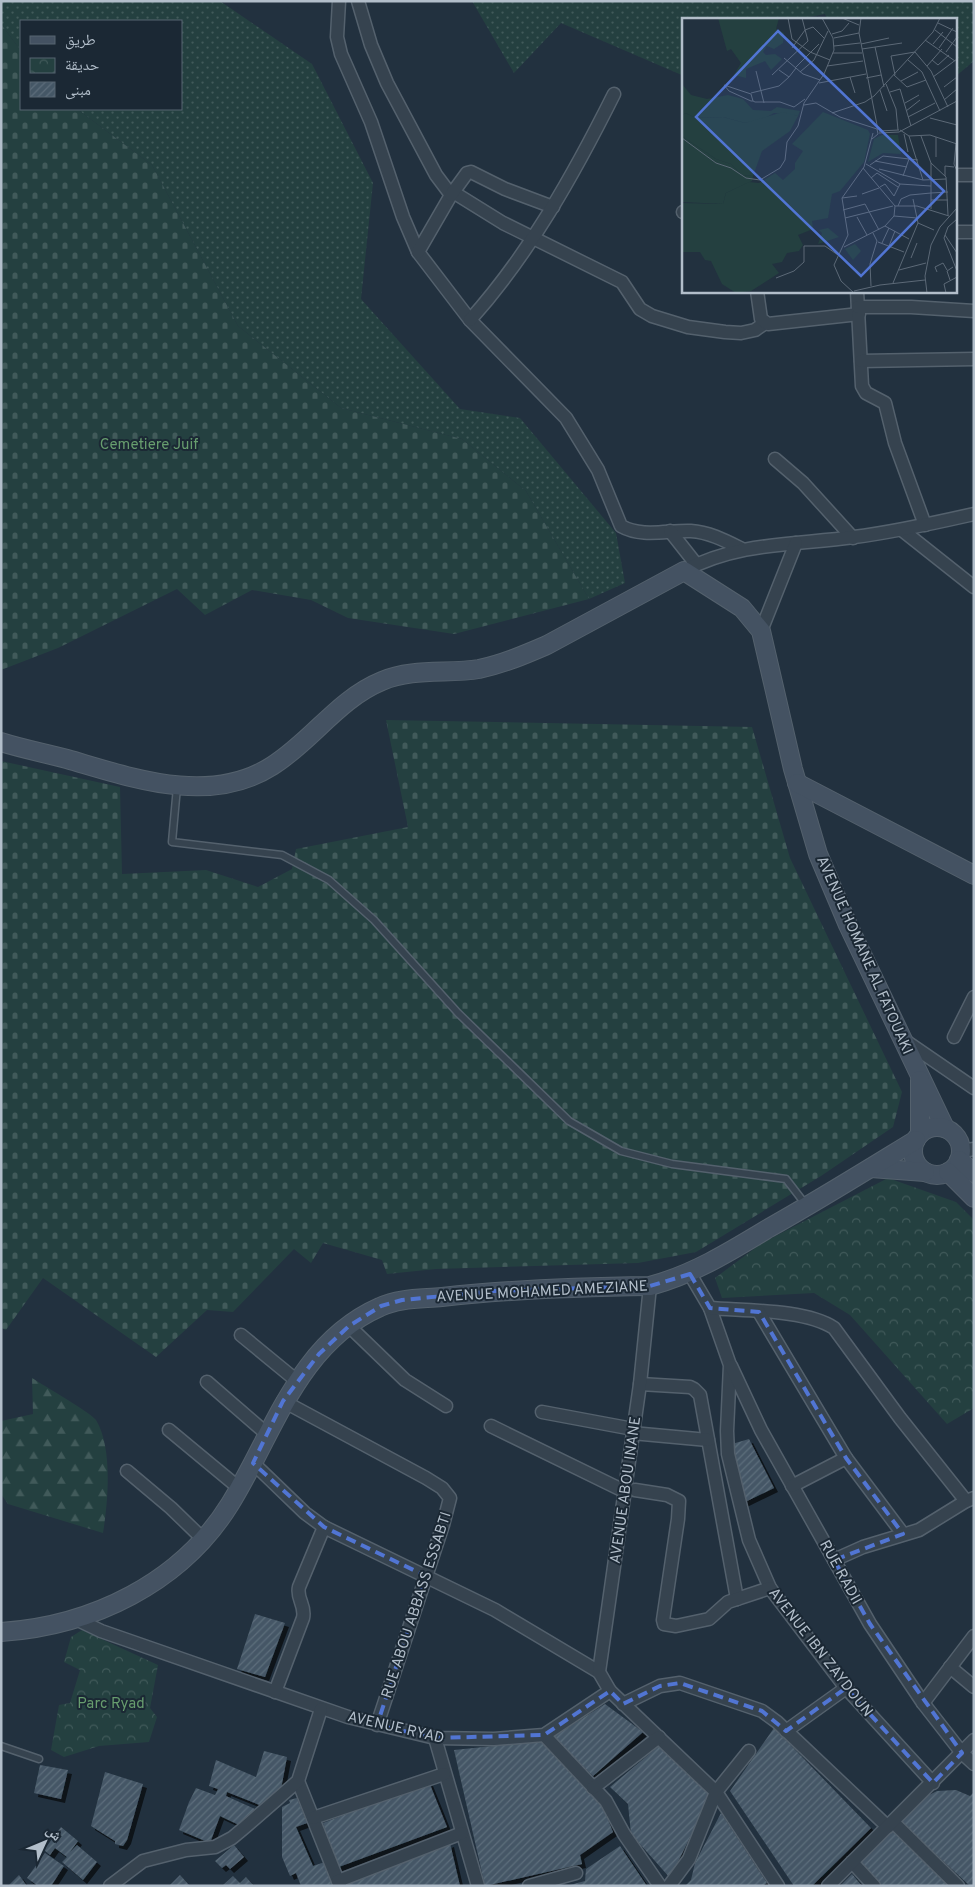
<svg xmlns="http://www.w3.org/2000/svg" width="975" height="1887" font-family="Overpass,'Noto Naskh Arabic',sans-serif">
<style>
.grass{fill:url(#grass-dots)}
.forest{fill:url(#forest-firs)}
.cemetery{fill:url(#cemetery-stones)}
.park{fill:url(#park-crowns)}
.building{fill:url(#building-hatch);filter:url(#shadow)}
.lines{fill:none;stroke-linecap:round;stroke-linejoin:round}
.lane-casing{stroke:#54616d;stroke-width:9}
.street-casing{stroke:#54616d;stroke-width:15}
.secondary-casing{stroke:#54616d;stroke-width:20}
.lane{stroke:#36434f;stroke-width:6}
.street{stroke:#36434f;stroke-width:12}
.secondary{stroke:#445262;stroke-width:18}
.marked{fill:none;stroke:#5175d3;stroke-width:4;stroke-dasharray:10 6;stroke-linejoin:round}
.labels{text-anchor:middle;stroke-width:4;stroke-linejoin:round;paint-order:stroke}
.park-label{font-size:15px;fill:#679d6e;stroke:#1b2834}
.street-label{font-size:15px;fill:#b2beca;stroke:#1b2834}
.inset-road{fill:none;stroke:#5c6977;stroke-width:1}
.view{fill:#5175d3;fill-opacity:0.15;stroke:#5175d3;stroke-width:2.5}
.inset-edge{fill:none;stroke:#b2beca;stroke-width:2.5}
</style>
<defs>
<pattern id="grass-dots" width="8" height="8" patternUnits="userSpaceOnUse" patternTransform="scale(1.25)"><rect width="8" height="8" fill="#244040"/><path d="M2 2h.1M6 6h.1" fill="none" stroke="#415a5a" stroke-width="1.8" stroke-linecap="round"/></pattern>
<pattern id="forest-firs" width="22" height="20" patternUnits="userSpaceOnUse" patternTransform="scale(1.25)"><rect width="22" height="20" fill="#244040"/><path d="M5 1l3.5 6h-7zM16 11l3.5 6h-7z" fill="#415a5a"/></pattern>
<pattern id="cemetery-stones" width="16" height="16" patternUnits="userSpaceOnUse" patternTransform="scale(1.25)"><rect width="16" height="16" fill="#244040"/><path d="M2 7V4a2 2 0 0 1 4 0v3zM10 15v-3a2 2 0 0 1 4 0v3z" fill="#415a5a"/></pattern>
<pattern id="park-crowns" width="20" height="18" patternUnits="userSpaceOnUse" patternTransform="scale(1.25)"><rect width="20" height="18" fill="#244040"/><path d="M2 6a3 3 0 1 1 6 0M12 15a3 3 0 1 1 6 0" fill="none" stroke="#415a5a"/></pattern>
<pattern id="building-hatch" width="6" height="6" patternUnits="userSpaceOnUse" patternTransform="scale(1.25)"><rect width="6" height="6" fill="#455766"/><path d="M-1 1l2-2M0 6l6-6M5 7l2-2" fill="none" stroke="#5d6d7b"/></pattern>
<filter id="shadow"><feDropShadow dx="4" dy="4" stdDeviation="0" flood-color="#0009"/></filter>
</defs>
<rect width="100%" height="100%" fill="#22313f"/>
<g class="grass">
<path d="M1,1H220L312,64L373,183L361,299L460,409L520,418L616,533L625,583L589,599L526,491L462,439L341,408L238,326L152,165L77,109H181V21H21V51L1,24Z"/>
<path d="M472,1H974V61L956,76V19H827L825,14L799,19H684V76L561,23L514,73Z"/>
</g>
<path class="forest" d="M32,1378C43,1385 91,1413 96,1420C113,1448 108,1502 103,1533L8,1504L1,1494V1421L33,1414Z"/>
<g class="cemetery">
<path d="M1,24L21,51V109H77L152,165L238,326L341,408L462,439L526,491L589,599L454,634L348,618L311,600L252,590L205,615L177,589L58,648L1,670Z"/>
<path d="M386,720L752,727L790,858L902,1092L893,1127L821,1176L696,1252L638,1263L436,1269L387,1274L382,1260L323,1243L311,1263L294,1249L233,1312L207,1310L156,1357L43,1278L6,1330L1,1328V761L120,787L122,874L206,870L258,887L292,869L296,849L408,827Z"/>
</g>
<g class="park">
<path d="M888,1178L956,1202L974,1220V1408L947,1424L850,1315L814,1293L722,1298L715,1278L762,1243Z"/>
<path d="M82,1630L158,1665L150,1708L157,1717L149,1742L99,1746L64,1757L51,1750L59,1705L70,1703L80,1670L64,1662L71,1637Z"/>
</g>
<g class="building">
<path d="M749,1439L774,1488L743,1503L732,1444Z"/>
<path d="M255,1614L285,1623L265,1677L237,1669Z"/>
<path d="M605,1704L643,1732L593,1776L553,1737Z"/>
<path d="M774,1728L871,1828L812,1886H794L730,1791Z"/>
<path d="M541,1741L603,1807L613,1832L580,1855L582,1864L485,1886L454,1750Z"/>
<path d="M660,1745L712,1793L670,1878L631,1834L628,1804L610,1787Z"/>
<path d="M264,1751L287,1757L281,1789L262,1806L227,1792L226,1796L255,1809L239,1825L220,1816L210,1843L179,1830L189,1802L196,1788L215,1795L218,1789L209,1786L216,1760L256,1777Z"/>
<path d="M40,1765L68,1770L61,1799L34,1793Z"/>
<path d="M105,1772L143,1784L127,1840L123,1846L115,1844V1841L91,1826Z"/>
<path d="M429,1782L447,1827L336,1868L323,1823Z"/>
<path d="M956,1790L970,1796L974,1792V1886H970L900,1821L923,1798L937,1791Z"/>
<path d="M297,1798L307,1823L296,1827L313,1866L325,1862L335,1886H301L296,1873L290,1876L282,1857V1807L290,1803L289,1800Z"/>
<path d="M721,1813L767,1883L762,1886H685L691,1880L695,1863Z"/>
<path d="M61,1827L78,1841L70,1852L77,1845L97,1862L83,1880L62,1862L67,1857L55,1848L50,1855L44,1850Z"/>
<path d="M892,1828L951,1886H881L858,1863Z"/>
<path d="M450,1843L460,1886H346L345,1884Z"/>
<path d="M234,1845L244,1857L230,1869L226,1865L222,1868L215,1861Z"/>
<path d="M620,1846L647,1886H566L585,1881L586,1869Z"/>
<path d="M45,1853L64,1866L51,1886H38L27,1878Z"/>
<path d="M852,1874L862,1886H840Z"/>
<path d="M19,1875L27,1886H8Z"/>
<path d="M180,1875L190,1886H169Z"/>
<path d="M233,1876L240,1883L246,1877L254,1886H222Z"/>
</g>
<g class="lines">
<g class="lane-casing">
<g id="lane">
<path d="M177,787L172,842L282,855L329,880L374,920L458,1013L569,1121L621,1151L672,1164L786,1179L806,1205"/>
<path d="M1,1746L39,1759"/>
</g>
</g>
<g class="street-casing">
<g id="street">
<path d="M339,1L337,37L341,54L371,122L403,217L418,252L470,320L566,418L598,470L621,526C642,538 668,530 691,531C709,532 726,541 742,549"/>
<path d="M358,1L371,45L387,83L436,175L451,195L418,252"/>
<path d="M959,175H974"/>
<path d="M453,192L503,223L622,282L640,309L652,316L688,327L725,332L741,333L755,330L765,323"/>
<path d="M451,195L467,173L471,172L505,189L553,207"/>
<path d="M683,212H684"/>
<path d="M956,232H974"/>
<path d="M757,291L761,319L768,324L859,314"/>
<path d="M857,291L862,386L866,393L885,403L895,443L925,525"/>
<path d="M858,307H911L974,311"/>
<path d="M470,320C530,253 574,174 614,94"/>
<path d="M861,361L974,359"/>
<path d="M775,459L803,483L853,538"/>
<path d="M902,530L974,587"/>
<path d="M670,531L696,564"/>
<path d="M684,571C737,542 796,545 854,537C895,532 934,523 974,514"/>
<path d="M761,631L796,543"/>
<path d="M954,1037L974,997"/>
<path d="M904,1040L974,1088"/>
<path d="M961,1151L974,1149"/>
<path d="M690,1274L710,1308L730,1365L727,1431L728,1454L749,1540L770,1588L846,1688L933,1783"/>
<path d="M710,1308C745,1311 805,1309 834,1328L900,1418L966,1501L974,1498"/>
<path d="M759,1312L846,1458L903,1534"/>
<path d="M349,1326L405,1380L446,1406"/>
<path d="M241,1335L297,1381"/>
<path d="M731,1366L761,1430L870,1624L923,1703L962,1753L974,1764"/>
<path d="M207,1382L267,1434"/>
<path d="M640,1384L690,1387L694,1389L700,1395L737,1599"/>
<path d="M283,1401L426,1478L442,1488L450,1498L443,1525L377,1725"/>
<path d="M542,1412L633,1429"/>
<path d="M491,1426L624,1491"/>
<path d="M169,1430L239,1488"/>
<path d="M632,1433L708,1440"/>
<path d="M253,1463L305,1513L324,1527L495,1610L599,1672"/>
<path d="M127,1471L171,1508L203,1539"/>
<path d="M792,1486L846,1458"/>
<path d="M635,1490L667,1495L679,1501L678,1519L663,1620L664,1624L676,1626L709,1619L728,1602L770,1588"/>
<path d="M834,1560L863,1547L919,1530L966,1501"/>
<path d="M76,1619L101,1631L348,1717L435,1738L494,1739L544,1735L610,1691L716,1792L778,1886"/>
<path d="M950,1667L974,1687"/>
<path d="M610,1691L599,1672L640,1384L650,1286"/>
<path d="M275,1692L303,1618C306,1605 296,1599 299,1587L324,1527"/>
<path d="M923,1703L974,1636"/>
<path d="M623,1704L660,1686L680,1683L762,1711L777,1722L888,1827"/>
<path d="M786,1731L846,1688"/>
<path d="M544,1735L606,1801L624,1834L660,1886"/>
<path d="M435,1738L478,1886"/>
<path d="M298,1781L340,1886"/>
<path d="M593,1788L659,1737"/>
<path d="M313,1818L444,1774"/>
<path d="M893,1822L958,1886"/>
<path d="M852,1862L874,1886"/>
<path d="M338,1881L462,1833"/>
<path d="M110,1886L143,1861L186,1850L215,1847L232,1838L244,1828L298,1781L321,1709"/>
<path d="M529,1886L576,1873"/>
<path d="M669,1886L689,1859L716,1792L749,1751"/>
<path d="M828,1886L974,1740"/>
</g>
</g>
<g class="secondary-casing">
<g id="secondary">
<path d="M1,742C23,749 45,753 67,759C133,778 209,806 272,766C312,741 338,699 382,681C412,668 448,674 479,669C503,664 526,654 547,645L684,571L742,608L761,631L793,769L818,854L848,925L945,1128"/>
<path d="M797,783L974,875"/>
<circle cx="937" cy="1151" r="24"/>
<path d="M920,1134V1080"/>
<path d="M959,1160L974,1173"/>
<path d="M871,1168L925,1172"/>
<path d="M948,1172L974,1198"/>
<path d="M1,1632C92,1626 181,1583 230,1504C273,1435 298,1343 380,1307C399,1298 421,1299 442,1297C511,1289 581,1287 650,1286C694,1274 731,1251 769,1228C819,1200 867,1170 916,1140"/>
</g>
</g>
<use href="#lane" class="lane"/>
<use href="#street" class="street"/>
<use href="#secondary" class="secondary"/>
</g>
<path class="marked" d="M690,1274L710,1308L759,1312L846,1458L903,1534L834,1560L870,1624L962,1753L933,1783L846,1688L786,1731L762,1711L680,1683L660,1686L623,1704L610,1691L544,1735L435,1738L377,1725L426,1576L324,1527L253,1463L283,1401L319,1354L349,1326L381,1306L402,1300L494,1291L650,1286Z"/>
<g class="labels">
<g class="park-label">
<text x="149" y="449">Cemetiere Juif</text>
<text x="111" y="1708">Parc Ryad</text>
</g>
<g class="street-label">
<text transform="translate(865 955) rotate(66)" y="5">AVENUE HOMANE AL FATOUAKI</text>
<text transform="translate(542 1291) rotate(-3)" y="5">AVENUE MOHAMED AMEZIANE</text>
<text transform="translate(625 1490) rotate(-82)" y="5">AVENUE ABOU INANE</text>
<text transform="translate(841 1572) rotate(61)" y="5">RUE RADII</text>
<text transform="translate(416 1605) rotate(-72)" y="5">RUE ABOU ABBASS ESSABTI</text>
<text transform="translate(821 1652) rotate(52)" y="5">AVENUE IBN ZAYDOUN</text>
<text transform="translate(396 1727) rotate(13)" y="5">AVENUE RYAD</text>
</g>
</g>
<g transform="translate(682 18)">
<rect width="275" height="275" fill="#22313f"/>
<path d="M36,0H97L94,11L102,15L101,25L92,31L85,28L81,34L84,37L93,36L100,41L89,52L83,43L64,51V60L52,57L59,45L49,31L45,33ZM0,66L9,77L25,81L46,77L61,81L71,92L89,93L95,89L118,93L116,98L92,95L78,103L63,105L41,99L14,100L3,95L0,98ZM0,118L34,141L49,146L60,157L71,158L70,163L44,175L41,186L0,184Z" fill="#244040"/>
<path d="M146,210L157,219L136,226L140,215L137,212Z" fill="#244040"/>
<path d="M101,94L116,98L108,113L80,133L71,158L60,157L49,146L34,141L0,118V98L3,95L14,100L41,99L63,105ZM141,94L186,112L188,116L182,144L158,173L150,176L146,200L130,203L131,211L116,217L121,227L117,233L105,235L100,244L90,246L97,255L69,273L54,275L40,266L29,243L23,242L18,234H0V185L41,186L44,175L67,164L77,165L93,155L101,162L113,151V145L121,133L110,126Z" fill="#244040"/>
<path d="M200,117H216L219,136L201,135L186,144L192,121ZM173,226L179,233L171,242L163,231Z" fill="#244040"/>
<path class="inset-road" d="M106,0L110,21L128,34L148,42M160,0L177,7M179,0L177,15L196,112M256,5L275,14M253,12L275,29M150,16L160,13L167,5M152,20L177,15M243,22L273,43M179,26L207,20M251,26L261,14M152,28L178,25M193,29L202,69M110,30L123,12L131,9L142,20M257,30L271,10M180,31L220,25M233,34L249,53L266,89M264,34L275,19M151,35H180M102,40L121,56L138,62M226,42L240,54L258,93M250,42L256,47L267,37M145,48L181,43M245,48L260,31M113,50L137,26M97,52L107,59L114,50M74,53L82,85M118,54L132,42L146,13M90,57L126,23L120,0M212,57L225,69L244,62M213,57L209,38L233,34M168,59L173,75M251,59L275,41M184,60L199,57M219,63L236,54M137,65L184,56M204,66L214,91L216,112M262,69L275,59M198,72L205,93M208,74L218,71L229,108M69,75L97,68L107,59M262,82L275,71M71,83L69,76L42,67L47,73L69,83H71L73,84H98L112,89L123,81M223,85L237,77M122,87L134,85L158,99L195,111L196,116L190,121M224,93L238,82M150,95L183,84L192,78L251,14L258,0M226,99L253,85M248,100L275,107M218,112L227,118L248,117L275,126M197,113L217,112M197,115L217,114L275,83M222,116L226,134M227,118L241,162M239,118L249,145V191M254,119V139M0,120L34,145L49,150L64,160L78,162L98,150L103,142L105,124L116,108L122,85L142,56L152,32L151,20L140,0M274,126L272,146L275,153M193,143L225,149M249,145L264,159L266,197M184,146L218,166L249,168M188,147L201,138L236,142M181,150L213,188M197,151L241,162L264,161M221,158L227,141M263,158V148L272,149M189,160L195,155L216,169M198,169L203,166L212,178L218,166M249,175L266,174M180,176L197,170M160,180L175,178M249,182H266M216,188L219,181L228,177L249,175M161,192L183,186L197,212M212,198L235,200M175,199L185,217M163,200L211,188M275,201L266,209L262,220L275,253M236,205L252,212M203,208L227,221M263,217L275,235M196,224L222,234M200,225L207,210M207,228L213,213M162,229L203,208L212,198L213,188H235L267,198M229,240L235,225M217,252L244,245M255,254L253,249L261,245L265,252M94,260L112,253L122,244V228H143L156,237M268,262L265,253L271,249M211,265L236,205L231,181M189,268L188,246L195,223L191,215M172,273L198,267L243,262M172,275L159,263L152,247L166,217L160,180L182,149L191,115M245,275L243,258L249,227L258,209L275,190M264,275L262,266L275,259"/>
<path class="view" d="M96,13L262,173L179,258L14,99Z"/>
<rect width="275" height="275" class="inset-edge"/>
</g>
<rect width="975" height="1887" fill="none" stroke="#b2beca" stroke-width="5"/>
<rect x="20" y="20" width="162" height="90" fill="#1b2834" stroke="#576470"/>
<rect x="30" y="36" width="25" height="8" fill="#445262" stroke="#576470"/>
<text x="65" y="45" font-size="15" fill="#b2beca">طريق</text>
<rect x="30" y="58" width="25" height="15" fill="url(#park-crowns)" stroke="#576470"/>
<text x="65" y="70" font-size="15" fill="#b2beca">حديقة</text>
<rect x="30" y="82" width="25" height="15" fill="url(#building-hatch)" stroke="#576470"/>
<text x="65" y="95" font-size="15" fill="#b2beca">مبنى</text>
<g transform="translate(45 1842) rotate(46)" stroke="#1b2834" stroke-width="4" paint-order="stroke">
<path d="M0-4L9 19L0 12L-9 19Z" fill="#b2beca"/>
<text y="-8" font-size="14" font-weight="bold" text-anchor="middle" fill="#b2beca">ش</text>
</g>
</svg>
